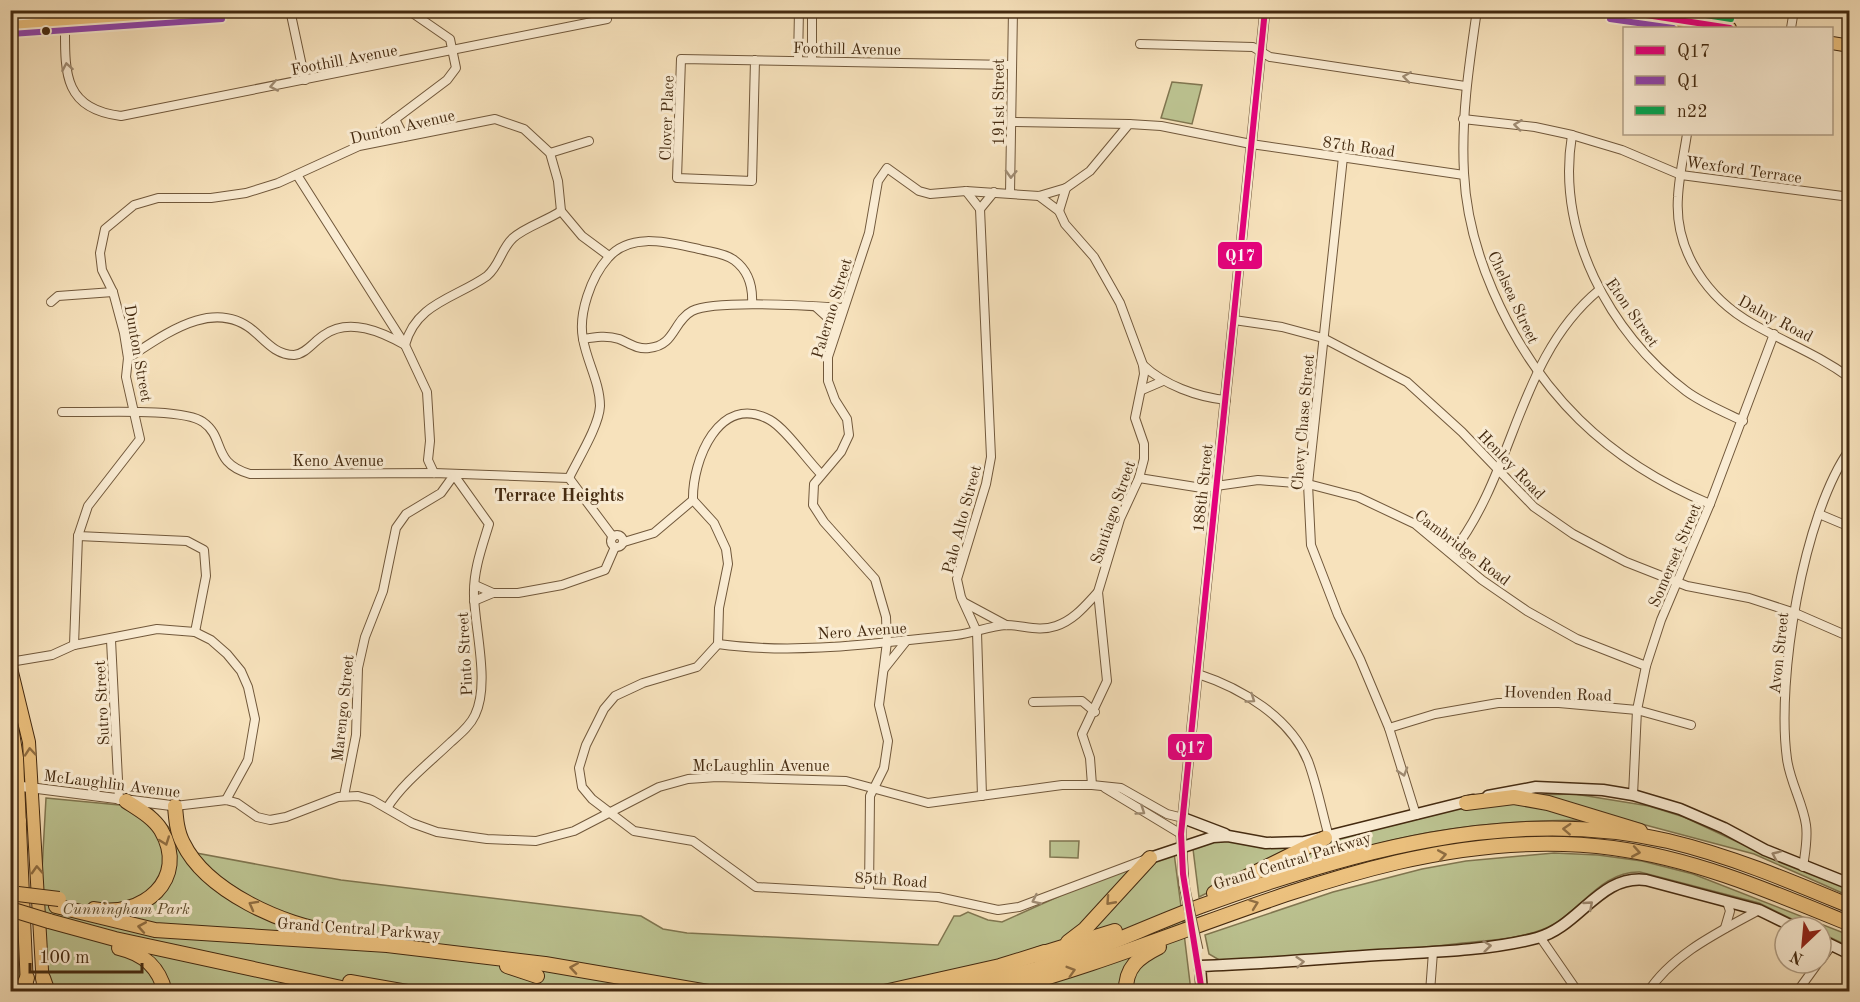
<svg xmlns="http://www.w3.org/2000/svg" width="1860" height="1002" font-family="'Old Standard TT',serif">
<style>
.green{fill:#bcc391;stroke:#807650;stroke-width:1.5}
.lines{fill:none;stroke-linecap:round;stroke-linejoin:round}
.minor-casing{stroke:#71583b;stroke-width:10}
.tertiary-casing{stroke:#71583b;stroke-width:11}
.secondary-casing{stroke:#442a10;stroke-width:13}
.primary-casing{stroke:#442a10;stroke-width:14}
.motorway-casing{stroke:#442a10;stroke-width:16}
.minor{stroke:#faecd3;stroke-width:8}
.tertiary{stroke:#faecd3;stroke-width:9}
.secondary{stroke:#faecd3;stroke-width:10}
.primary{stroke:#ecc17e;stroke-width:12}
.motorway{stroke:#ecc17e;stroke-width:14}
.tertiary-bridge-casing{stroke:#71583b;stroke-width:11;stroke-linecap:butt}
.motorway-bridge-casing{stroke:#442a10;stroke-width:16;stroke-linecap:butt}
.tertiary-bridge{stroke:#faecd3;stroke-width:9}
.motorway-bridge{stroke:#ecc17e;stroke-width:14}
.bus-1-casing{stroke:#faecd3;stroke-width:10}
.bus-2-casing{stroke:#faecd3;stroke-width:10}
.bus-3-casing{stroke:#faecd3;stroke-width:10}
.bus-1{stroke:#e5007d;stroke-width:6}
.bus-2{stroke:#8e44ad;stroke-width:6}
.bus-3{stroke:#00a651;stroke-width:6}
.oneway{stroke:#9f8b72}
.oneway2{stroke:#906e42}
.bus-dot{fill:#442a10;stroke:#faecd3;stroke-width:2}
.labels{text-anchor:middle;stroke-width:6;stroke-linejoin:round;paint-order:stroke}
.street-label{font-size:16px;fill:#442a10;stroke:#faecd3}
.park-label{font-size:16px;font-style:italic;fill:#625030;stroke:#faecd3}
.neighbourhood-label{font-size:18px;font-weight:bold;fill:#442a10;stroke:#faecd3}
.line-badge{stroke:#faecd3;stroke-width:2}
.badge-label{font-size:16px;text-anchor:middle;font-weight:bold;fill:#fff}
</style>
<rect width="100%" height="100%" fill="#f7e2bc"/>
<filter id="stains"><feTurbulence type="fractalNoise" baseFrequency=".00333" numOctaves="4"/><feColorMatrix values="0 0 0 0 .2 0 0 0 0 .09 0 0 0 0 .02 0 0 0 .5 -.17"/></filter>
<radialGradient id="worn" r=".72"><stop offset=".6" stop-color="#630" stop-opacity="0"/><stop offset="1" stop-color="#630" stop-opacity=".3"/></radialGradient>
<g class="green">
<path d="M1172,82L1202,85L1192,124L1161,118Z"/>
<path d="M1575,794L1649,806L1684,817L1772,858L1849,888V896L1754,854L1533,795Z"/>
<path d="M46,798L151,808L191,852L341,880L641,916L663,929L687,933L938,945L954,916H960L968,912L988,920L1002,922L1173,845L1183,922L1226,909L1183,925L1191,991H46L41,888Z"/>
<path d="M1519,801L1592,820C1529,820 1463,824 1402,838C1338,852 1277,875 1215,896L1316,847L1343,837L1472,803Z"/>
<path d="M1213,838L1288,847L1291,851L1199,897L1193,849Z"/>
<path d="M1050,841H1079L1078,858L1050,857Z"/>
<path d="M1554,853L1598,855L1642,861L1693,874L1849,935L1850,947L1821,933V927H1808L1759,903L1640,872C1599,871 1580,914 1544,929C1519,939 1490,940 1463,943C1383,953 1302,956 1221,961L1209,954L1205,935L1333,892L1422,869L1466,861Z"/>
<path d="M11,884L21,991H11Z"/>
</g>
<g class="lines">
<g class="minor-casing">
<g id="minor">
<path d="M290,10L305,80"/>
<path d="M1477,10C1469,65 1461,118 1464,173C1466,214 1477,254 1493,291C1537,393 1607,461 1710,504"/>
<path d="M65,22C65,71 62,109 121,116L607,19"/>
<path d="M13,25L17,10"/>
<path d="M1703,27L1707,10"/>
<path d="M1791,28L1794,10"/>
<path d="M1140,44L1253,47L1270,57L1465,86"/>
<path d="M755,60L752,181L677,178L681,59L1012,65"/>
<path d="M812,60V10"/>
<path d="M798,61L799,10"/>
<path d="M395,119L404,137"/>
<path d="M1463,119L1535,127L1572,135L1622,150L1681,175L1850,197"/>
<path d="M1012,122L1129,124"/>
<path d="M1687,134C1684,154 1679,176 1678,197C1674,251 1708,299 1753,324C1788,344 1817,354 1850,378"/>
<path d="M1572,135C1556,232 1609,333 1686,391C1702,403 1724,412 1743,421"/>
<path d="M362,144L447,80L456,68L450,39L408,10"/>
<path d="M550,153L589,141"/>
<path d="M1343,157L1308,484L1311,545L1338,615L1360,659L1389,728L1416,815"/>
<path d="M297,175L405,345L427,392L430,441L428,460L434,473"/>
<path d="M966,191L980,209L991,457L986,484L957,579L961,597L977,632L982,796"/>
<path d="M1010,193L1013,10"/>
<path d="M1039,196L1059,211L1065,224L1094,257L1120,303L1143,365L1144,374L1135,418L1144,444V459L1139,478L1120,519L1098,592L1107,681L1082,734L1090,758L1092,785"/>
<path d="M980,209L994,192"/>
<path d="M1059,211L1066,188"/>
<path d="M51,302L58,296L113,292"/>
<path d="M816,307L837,326"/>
<path d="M1234,320L1282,327L1323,338L1407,382L1462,432L1534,507L1573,534L1626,562L1687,586L1749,598L1795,613L1850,637"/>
<path d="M583,339C595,337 607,335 619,339C629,343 638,350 649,348C675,346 673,321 692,311C716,299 813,306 843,308"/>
<path d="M128,358C164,335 215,295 256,333C267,343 277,355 294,355C306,354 314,341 324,335C349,317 382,332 405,345C416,303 456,298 487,276C500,265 501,249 513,238C525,227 546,221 561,211"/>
<path d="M1143,365C1164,385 1197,397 1226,400"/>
<path d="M1142,390L1163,381"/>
<path d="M62,412C90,413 183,407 203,422C226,438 211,463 250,474L434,473L569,478L613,537"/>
<path d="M569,478C578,459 599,426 600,406C600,383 587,362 583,339C578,314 591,277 608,258C631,231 670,243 699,249C710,252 725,253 734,260C749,271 753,287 752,304"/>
<path d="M1139,478L1202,488L1258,480L1308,484L1358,497L1415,524L1482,580L1527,611L1577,639L1646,666"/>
<path d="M693,500L714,523L726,549L728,564L719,608L718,644L697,667L643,683L615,696L604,709L586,745L579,768L582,787L592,799L634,831L693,841L756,887L938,897L998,910L1019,907L1144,860"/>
<path d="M693,500C692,461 719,392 770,420C786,429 807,460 821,474"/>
<path d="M1819,514L1850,527"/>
<circle cx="617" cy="541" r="6"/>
<path d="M78,536L187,541L204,550L206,576L195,632"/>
<path d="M624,542L654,533L693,500"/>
<path d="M1452,553C1516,471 1517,358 1599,290"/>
<path d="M475,585L493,593"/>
<path d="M474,601L493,593H518L562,585L605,570L615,547"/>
<path d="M965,603L1006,625"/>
<path d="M111,640L119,800"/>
<path d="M718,644C797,655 878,643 956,635C973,633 990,626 1006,625C1023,625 1038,632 1056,626C1074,620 1085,606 1098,592"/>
<path d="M74,645L78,536L88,506L140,439L126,377L128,358L124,333L113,292L102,270L100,253L105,229L134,205L158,198H211L246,193L278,183L359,146L495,119L524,129L550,153L558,181L561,211L582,236L609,256"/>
<path d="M10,662L52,655L74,645L157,629L195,632L211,640L227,654L241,671L248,687L255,719L248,760L226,800"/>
<path d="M884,669L907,640"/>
<path d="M1198,674C1241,688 1290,717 1308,761C1317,785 1322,812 1329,837"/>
<path d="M1033,702L1082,701L1095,712"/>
<path d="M1389,728L1435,714L1498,703H1559L1637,710L1691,725"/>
<path d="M1105,788L1181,834"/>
<path d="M1633,795L1637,710L1646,666L1661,620L1710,504L1774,334"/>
<path d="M344,796L356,735L358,668L365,637L383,591L396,528L406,514L441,493L454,475L489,524C482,547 473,571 474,596C475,630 490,684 475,715C470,726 460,734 451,742C429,763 403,783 387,808"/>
<path d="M175,806L226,800L237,803L257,817L270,820L286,817L338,797L358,796L372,800L412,823L437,832L487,839L536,841L574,831L659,787L688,779L717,777L846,781L928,803L1062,785H1092L1121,788L1167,814L1183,818"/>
<path d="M1803,867C1805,853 1808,839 1806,825C1803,803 1790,782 1787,759C1776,680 1803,514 1850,449"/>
<path d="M869,892L870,796L884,768L888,741L879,705L887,642L886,617L875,579L824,522L813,505L814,484L841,452L849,435L847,419L835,400L828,381V357L869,233L878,181L887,168L919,191L930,194L966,191L1039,196L1066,188L1090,171L1129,124L1161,126L1251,144L1464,175"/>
<path d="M1725,928L1730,911L1727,902"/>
<path d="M1540,937L1578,992"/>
<path d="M1821,960L1831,946"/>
<path d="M1430,992L1433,952"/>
<path d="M1648,992C1672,954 1721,931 1759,910"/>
<path d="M1797,992L1818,963"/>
</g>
</g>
<g class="tertiary-casing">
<g id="tertiary">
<path d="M10,785L175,806"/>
<path d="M1184,885L1181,834L1265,10"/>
</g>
</g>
<g class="secondary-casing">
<g id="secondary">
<path d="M1488,796L1536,787L1603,790L1633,795L1680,809L1724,828L1765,850L1850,884"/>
<path d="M1183,818L1225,834"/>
<path d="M1150,858L1213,837L1228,836L1266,843L1304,842L1473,800"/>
<path d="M1821,940L1850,954"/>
<path d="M1202,992L1200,966C1260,964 1319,959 1378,955C1430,952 1486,951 1537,938C1579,927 1600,874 1646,880L1759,910L1794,927"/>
</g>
</g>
<g class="primary-casing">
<g id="primary">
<path d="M1611,10L1730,28"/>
<path d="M10,25L221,10"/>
<path d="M1832,43L1850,46"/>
<path d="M10,664L29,742L43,987"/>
<path d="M10,713L17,758L27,987"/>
</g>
</g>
<g class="motorway-casing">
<g id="motorway">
<path d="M1466,803L1514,797L1548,803L1640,831"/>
<path d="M175,806C176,819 177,832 183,843C206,891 284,926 334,932"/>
<path d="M10,807L19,821"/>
<path d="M1214,893L1325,838"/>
<path d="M56,906L155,930L387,945L545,964L708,992"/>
<path d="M94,909C142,919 190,879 161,830C153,817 138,809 126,801"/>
<path d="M49,921L115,939L360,992"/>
<path d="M1068,942L1085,929L1150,858"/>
<path d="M119,948C144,954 159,967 165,992"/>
<path d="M1037,955L1115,931"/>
<path d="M507,966L537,976"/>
<path d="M43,978L48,992"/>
<path d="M350,982L407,992"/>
<path d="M21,992L27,978"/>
<path d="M277,992L317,991"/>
<path d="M884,992L1000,966L1045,952"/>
<path d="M926,992C975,985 1025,974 1071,958C1115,942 1158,922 1201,906C1348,852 1511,805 1668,841C1731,856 1790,881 1850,906"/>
<path d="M994,992C1197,942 1396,819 1613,848C1696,859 1772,892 1850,924"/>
<path d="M1065,992H1078"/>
<path d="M1126,992C1125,967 1139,957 1159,947"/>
</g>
</g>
<use href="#minor" class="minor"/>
<use href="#tertiary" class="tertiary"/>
<use href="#secondary" class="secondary"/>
<use href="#primary" class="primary"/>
<use href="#motorway" class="motorway"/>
<g class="tertiary-bridge-casing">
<path id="tertiary-bridge" d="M1184,885L1198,950"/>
</g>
<g class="motorway-bridge-casing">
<g id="motorway-bridge">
<path d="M18,894L59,899"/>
<path d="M10,909L49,921"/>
</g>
</g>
<use href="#tertiary-bridge" class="tertiary-bridge"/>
<use href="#motorway-bridge" class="motorway-bridge"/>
<g class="bus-1-casing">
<g id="bus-1">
<path d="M1614,10L1730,28"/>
<path d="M1202,992L1183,874L1181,834L1265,10"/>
</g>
</g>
<g class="bus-2-casing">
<g id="bus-2">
<path d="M1610,19L1673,28"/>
<path d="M11,34L222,19"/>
</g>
</g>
<g class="bus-3-casing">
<g id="bus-3">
<path d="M1674,10L1731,19"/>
<path d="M10,16L87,10"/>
</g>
</g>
<use href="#bus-1" class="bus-1"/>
<use href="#bus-2" class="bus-2"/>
<use href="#bus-3" class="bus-3"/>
</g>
<defs><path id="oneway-chevron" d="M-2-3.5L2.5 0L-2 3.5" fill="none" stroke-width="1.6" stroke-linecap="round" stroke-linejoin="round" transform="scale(1.5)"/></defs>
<g class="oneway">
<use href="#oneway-chevron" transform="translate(67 67) rotate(-100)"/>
<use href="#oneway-chevron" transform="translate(1407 77) rotate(-172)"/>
<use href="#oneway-chevron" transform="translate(274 86) rotate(169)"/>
<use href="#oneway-chevron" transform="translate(1518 125) rotate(-173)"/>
<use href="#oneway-chevron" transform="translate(1011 174) rotate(92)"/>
<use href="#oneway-chevron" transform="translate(1251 699) rotate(34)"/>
<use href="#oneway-chevron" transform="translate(1403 772) rotate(73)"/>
<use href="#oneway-chevron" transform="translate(1141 811) rotate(34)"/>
<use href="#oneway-chevron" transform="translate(1776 855) rotate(-156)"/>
<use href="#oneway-chevron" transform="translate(1036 900) rotate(155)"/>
<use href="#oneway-chevron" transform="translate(1589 905) rotate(-41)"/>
<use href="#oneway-chevron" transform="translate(1487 946) rotate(-6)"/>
<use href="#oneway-chevron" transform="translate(1300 962) rotate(-5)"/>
</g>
<g class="oneway2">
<use href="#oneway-chevron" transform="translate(30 752) rotate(-95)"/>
<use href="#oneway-chevron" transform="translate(1567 829) rotate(-177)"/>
<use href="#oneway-chevron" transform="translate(165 841) rotate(70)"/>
<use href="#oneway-chevron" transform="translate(1636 852) rotate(10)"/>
<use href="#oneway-chevron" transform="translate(1442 855) rotate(-10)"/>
<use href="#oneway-chevron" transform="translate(37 870) rotate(-93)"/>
<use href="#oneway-chevron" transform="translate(1110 901) rotate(132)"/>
<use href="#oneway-chevron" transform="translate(1254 904) rotate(-20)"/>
<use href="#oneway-chevron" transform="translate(253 905) rotate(-151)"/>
<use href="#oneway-chevron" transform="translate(142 927) rotate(-170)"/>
<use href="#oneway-chevron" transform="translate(574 968) rotate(-171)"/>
<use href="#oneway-chevron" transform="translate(1071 971) rotate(-17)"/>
</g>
<circle class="bus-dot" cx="46" cy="31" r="5"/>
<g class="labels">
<g class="street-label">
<text transform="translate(847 48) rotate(1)" y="6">Foothill Avenue</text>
<text transform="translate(344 59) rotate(-11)" y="6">Foothill Avenue</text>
<text transform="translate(998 102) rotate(-90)" y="6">191st Street</text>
<text transform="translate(666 118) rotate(-88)" y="6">Clover Place</text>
<text transform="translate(402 126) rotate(-13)" y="6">Dunton Avenue</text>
<text transform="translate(1359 146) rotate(8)" y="6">87th Road</text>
<text transform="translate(1744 169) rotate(8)" y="6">Wexford Terrace</text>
<text transform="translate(1514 297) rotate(65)" y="6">Chelsea Street</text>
<text transform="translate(831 308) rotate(-73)" y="6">Palermo Street</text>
<text transform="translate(1633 312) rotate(55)" y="6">Eton Street</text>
<text transform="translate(1776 318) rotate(28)" y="6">Dalny Road</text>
<text transform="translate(139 353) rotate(80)" y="6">Dunton Street</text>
<text transform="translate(1302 422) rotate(-85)" y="6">Chevy Chase Street</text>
<text x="338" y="466">Keno Avenue</text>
<text transform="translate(1512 464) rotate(46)" y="6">Henley Road</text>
<text transform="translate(1202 488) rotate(-84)" y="6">188th Street</text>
<text transform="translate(1112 512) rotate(-71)" y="6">Santiago Street</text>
<text transform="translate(961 519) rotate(-75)" y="6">Palo Alto Street</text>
<text transform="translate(1463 547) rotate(37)" y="6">Cambridge Road</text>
<text transform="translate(1674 555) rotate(-67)" y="6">Somerset Street</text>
<text transform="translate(862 630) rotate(-4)" y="6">Nero Avenue</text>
<text transform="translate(1778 653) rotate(-84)" y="6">Avon Street</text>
<text transform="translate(464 654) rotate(-93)" y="6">Pinto Street</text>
<text transform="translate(1558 693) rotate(2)" y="6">Hovenden Road</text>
<text transform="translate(101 703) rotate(-93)" y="6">Sutro Street</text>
<text transform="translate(342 708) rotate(-84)" y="6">Marengo Street</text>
<text x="761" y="771">McLaughlin Avenue</text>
<text transform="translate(112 783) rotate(7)" y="6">McLaughlin Avenue</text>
<text transform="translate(1292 860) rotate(-17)" y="6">Grand Central Parkway</text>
<text transform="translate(891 879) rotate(4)" y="6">85th Road</text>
<text transform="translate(359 928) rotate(4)" y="6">Grand Central Parkway</text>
</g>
<g class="park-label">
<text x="126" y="914">Cunningham Park</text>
</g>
<g class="neighbourhood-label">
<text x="559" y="501">Terrace Heights</text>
</g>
</g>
<g class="line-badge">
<rect x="1217" y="241" width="46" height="29" rx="6" fill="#e5007d"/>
<rect x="1167" y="733" width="46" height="28" rx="6" fill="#e5007d"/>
</g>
<g class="badge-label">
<text x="1240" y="261">Q17</text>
<text x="1190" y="753">Q17</text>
</g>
<rect width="1860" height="1002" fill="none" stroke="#f7e2bc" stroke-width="36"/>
<rect x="12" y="12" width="1836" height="978" fill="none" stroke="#442a10" stroke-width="3"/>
<rect x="18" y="18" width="1824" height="966" fill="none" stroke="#442a10" stroke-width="1.5"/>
<rect x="1623" y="27" width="210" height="108" fill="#faecd3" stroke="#b19e85" stroke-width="1.5"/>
<rect x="1635" y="46" width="30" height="9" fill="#e5007d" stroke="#b19e85" stroke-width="1.5"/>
<text x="1677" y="57" font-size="18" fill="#442a10">Q17</text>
<rect x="1635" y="76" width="30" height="9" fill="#8e44ad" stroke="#b19e85" stroke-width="1.5"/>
<text x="1677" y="87" font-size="18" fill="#442a10">Q1</text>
<rect x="1635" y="106" width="30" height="9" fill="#00a651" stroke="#b19e85" stroke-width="1.5"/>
<text x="1677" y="117" font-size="18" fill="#442a10">n22</text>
<g transform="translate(1803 945) rotate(206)"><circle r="28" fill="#faecd3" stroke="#b19e85" stroke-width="1.5"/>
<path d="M0-4.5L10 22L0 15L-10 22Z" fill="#8f2418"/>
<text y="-9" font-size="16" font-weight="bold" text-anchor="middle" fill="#442a10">N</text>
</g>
<path d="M30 963v9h112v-9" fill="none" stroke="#442a10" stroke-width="3"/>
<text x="39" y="963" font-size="18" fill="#442a10" stroke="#faecd3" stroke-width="4.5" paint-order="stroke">100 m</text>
<rect width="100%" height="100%" filter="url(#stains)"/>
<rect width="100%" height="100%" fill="url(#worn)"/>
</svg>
